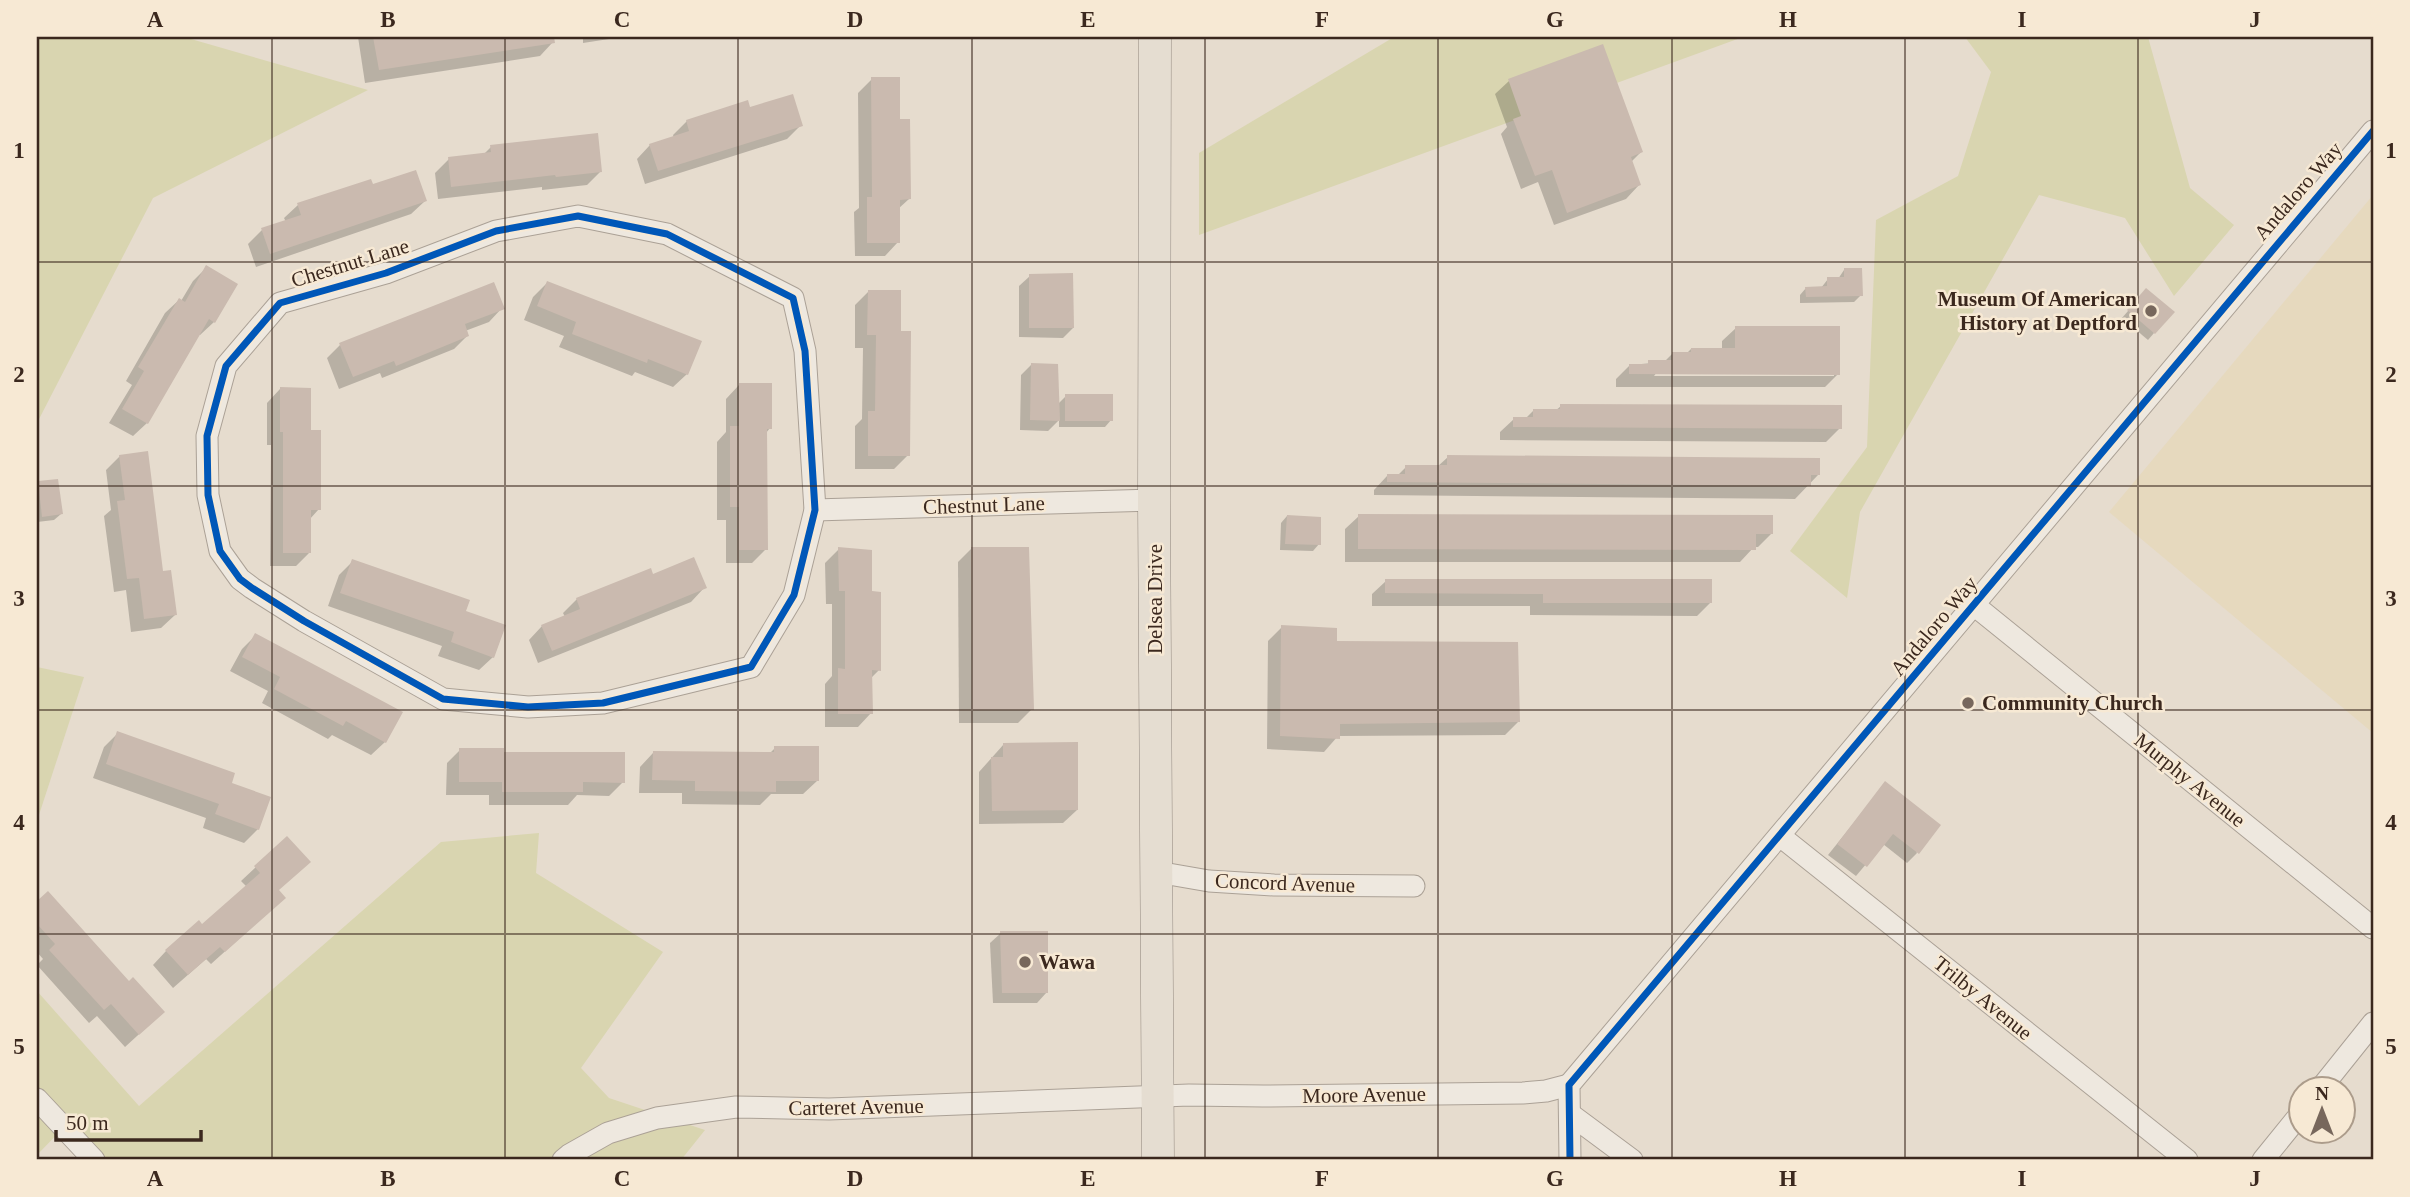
<svg xmlns="http://www.w3.org/2000/svg" width="2410" height="1197" font-family="Georgia,serif">
<style>
.farmland{fill:#e6d9be}
.green{fill:#d9d5b0}
.shadow{fill:#0003;fill-rule:evenodd}
.building{fill:#cabaaf}
.lines{fill:none;stroke-linecap:round;stroke-linejoin:round}
.minor-casing{stroke:#aba196;stroke-width:23}
.primary-casing{stroke:#91877e;stroke-width:33}
.minor{stroke:#eee8df;stroke-width:21}
.primary{stroke:#e5ddd1;stroke-width:32}
.cycleway-casing{stroke:#f7e9d4;stroke-width:11}
.cycleway{stroke:#0057b8;stroke-width:7}
.grid{fill:none;stroke:#3b281e;stroke-width:2;stroke-opacity:0.55}
.poi-dot{fill:#77675c;stroke:#f7e9d4;stroke-width:2.5}
.labels{text-anchor:middle;stroke-width:5;stroke-linejoin:round;paint-order:stroke}
.street-label{font-size:21px;fill:#3b281e;stroke:#f7e9d4}
.poi-label{font-size:21px;font-weight:bold;fill:#3b281e;stroke:#f7e9d4;text-anchor:start}
.neatline{fill:none;stroke:#3b281e;stroke-width:2.5}
.grid-label{font-size:23px;text-anchor:middle;font-weight:bold;fill:#3b281e}
</style>
<rect width="100%" height="100%" fill="#e6dcce"/>
<path class="farmland" d="M2373,195V733L2109,512Z"/>
<g class="green">
<path d="M37,37H184L368,90L153,198L37,423Z"/>
<path d="M1394,37H1743L1199,235V153Z"/>
<path d="M1965,37H2148L2190,188L2234,225L2174,296L2125,218L2039,195L1860,512L1847,598L1790,551L1867,447L1876,220L1958,176L1991,72Z"/>
<path d="M37,667L84,677L37,821Z"/>
<path d="M539,833L536,873L663,952L581,1068L609,1098L705,1130L681,1160H105L69,1122L37,1155V991L139,1106L441,842Z"/>
</g>
<g class="shadow">
<path d="M358,37H552L553,42L540,56L365,83Z"/>
<path d="M583,37H622L583,43Z"/>
<path d="M872,79L899,121L909,199L898,209V242L885,256H855L854,212L859,208L858,93Z"/>
<path d="M1509,81L1641,152L1631,162L1639,185L1626,199L1554,225L1538,182L1521,189L1501,134L1507,127L1495,94Z"/>
<path d="M749,110L801,125L787,139L645,184L637,159L650,145L674,138L673,135L687,121Z"/>
<path d="M491,147L600,172L587,185L542,190V187L438,199L435,173L449,159L483,155Z"/>
<path d="M372,186L425,201L411,214L256,267L248,244L262,230L286,222L284,218L298,205Z"/>
<path d="M206,268L214,322L200,335L198,334L147,423L133,436L109,423L132,385L126,381L165,313L179,300L181,301L193,281Z"/>
<path d="M1844,270L1861,295L1854,302L1800,303V295L1806,288H1821L1828,279H1838Z"/>
<path d="M1030,276L1073,328L1063,338L1019,337V286Z"/>
<path d="M547,283L687,374L673,387L635,372L632,376L559,347L564,336L524,320L533,297Z"/>
<path d="M869,291L899,333L908,455L894,469H855V426L862,419L863,348H855V305Z"/>
<path d="M2140,297L2154,333L2148,340L2122,318Z"/>
<path d="M502,308L489,322L465,331L467,336L454,349L382,378L380,373L339,389L327,358L340,345Z"/>
<path d="M1736,328L1838,374L1825,387H1616V379L1630,365L1664,362L1673,353H1687L1691,349L1722,350V341ZM1657,372L1834,373V376H1654Z"/>
<path d="M1031,365L1058,404L1066,396L1111,420L1105,427H1059V420L1048,431L1020,430L1021,375Z"/>
<path d="M739,385L770,428L766,433V549L752,563H726V520H717V442L726,432V399Z"/>
<path d="M280,389L310,431L319,509L309,520V553L296,566H270L271,445H267V403Z"/>
<path d="M1561,406L1840,428L1826,442L1500,440V432L1514,419H1525L1533,411H1555Z"/>
<path d="M120,456L175,615L161,628L131,632L126,590L114,592L104,516L111,510L106,470Z"/>
<path d="M1448,457L1818,475L1795,499L1374,495V490L1387,476H1397L1406,467H1437Z"/>
<path d="M38,483L61,514L54,520L37,522Z"/>
<path d="M1287,516L1319,544L1313,551L1280,550L1281,523Z"/>
<path d="M1359,516L1772,533L1758,547H1754L1740,562H1345V529Z"/>
<path d="M972,548L1032,709L1018,723H959L958,562Z"/>
<path d="M839,549L870,593L879,670L870,679L871,713L858,727H825V684L832,676V604H826L825,563Z"/>
<path d="M353,561L464,612L493,657L479,670L438,656L442,646L328,606L339,575Z"/>
<path d="M652,576L704,588L691,602L538,663L529,640L542,626L565,617L563,613L577,599Z"/>
<path d="M1386,581L1711,602L1697,616L1530,615V606H1372V594Z"/>
<path d="M1282,627L1335,643L1518,722L1505,735L1338,736L1324,752L1267,749L1268,641Z"/>
<path d="M256,635L385,742L371,755L332,735L328,739L262,703L268,691L230,671L242,649Z"/>
<path d="M118,733L258,829L244,843L203,828L206,818L93,778L104,747Z"/>
<path d="M1004,744L1077,810L1063,823L979,824V772Z"/>
<path d="M775,748L817,781L803,794H771L760,805L682,804V793H639L640,767L653,753L769,754Z"/>
<path d="M460,750L502,754L623,782L609,796L577,795L568,805H489V795H446L447,763Z"/>
<path d="M1885,784L1917,853L1907,863L1883,844L1856,876L1828,855Z"/>
<path d="M287,838L277,891L270,911L211,964L206,959L173,988L153,965L166,951L202,926L247,887L241,881Z"/>
<path d="M48,893L149,1025L125,1047L97,1016L89,1023L37,965L43,959L37,952V903Z"/>
<path d="M1001,933L1047,992L1037,1003H993L990,943Z"/>
</g>
<g class="building">
<path d="M373,37H554L555,43L379,70Z"/>
<path d="M1603,44L1643,152L1631,157L1641,185L1567,213L1552,170L1535,176L1513,119L1521,116L1508,79Z"/>
<path d="M871,77H900V119H910L911,199L900,200V243H867V197H872Z"/>
<path d="M793,94L803,126L658,171L649,144L689,131L686,120L748,100L750,107Z"/>
<path d="M598,133L602,172L556,177L555,175L451,187L448,157L491,152L490,145Z"/>
<path d="M416,170L427,201L270,254L261,228L301,215L297,203L371,179L373,184Z"/>
<path d="M206,265L238,284L215,323L209,319L148,424L122,409L144,371L138,367L179,298L185,302Z"/>
<path d="M1844,268H1862L1863,296L1806,297L1805,287L1827,286V277H1844Z"/>
<path d="M1073,273L1074,328H1029V274Z"/>
<path d="M547,281L702,341L688,375L648,359L647,363L572,334L576,322L537,306Z"/>
<path d="M494,282L505,309L465,324L469,336L396,366L394,361L353,377L339,343Z"/>
<path d="M2146,288L2175,312L2155,334L2127,310Z"/>
<path d="M868,290H901V331H911L910,456H868V411H875L876,335H867Z"/>
<path d="M1735,326H1840V375L1629,374V364H1648V360H1672V352H1691V348H1735Z"/>
<path d="M1031,363L1058,364L1060,421L1030,420Z"/>
<path d="M739,383H772V429H767L768,550H739V507H730V426H739Z"/>
<path d="M280,387L311,388V430H321V510H311V553H283V432H280Z"/>
<rect x="1065" y="394" width="48" height="27"/>
<path d="M1560,404L1842,405V429L1513,427V417H1533V409H1560Z"/>
<path d="M148,451L163,571L171,570L177,615L144,619L139,578L127,579L117,501L125,500L119,455Z"/>
<path d="M1447,455L1820,458V475H1811V486L1387,482V474H1405V465H1447Z"/>
<path d="M58,479L63,514L42,517L38,481Z"/>
<path d="M1358,514L1773,515V534H1756V550L1358,549Z"/>
<path d="M1287,515L1321,517V545L1285,544Z"/>
<path d="M838,547L872,550V591L881,592V671L872,670L873,714H838V668L845,669V591H839Z"/>
<path d="M971,547H1029L1034,710H972Z"/>
<path d="M694,557L707,588L552,651L541,625L580,609L576,598L651,568L653,574Z"/>
<path d="M352,559L470,600L466,611L506,625L494,658L451,642L454,632L340,593Z"/>
<path d="M1385,579H1712V603H1543V594L1385,593Z"/>
<path d="M1281,625L1337,628V641L1518,642L1520,722L1340,724V739L1280,736Z"/>
<path d="M255,633L403,712L386,743L346,721L343,726L274,689L280,677L242,657Z"/>
<path d="M117,731L235,773L232,783L271,797L259,830L215,814L219,804L106,764Z"/>
<path d="M1078,742V810L992,811L991,757H1003V743Z"/>
<path d="M774,746H819V781H776V792L695,791V781L652,780L653,751L774,752Z"/>
<path d="M459,748H504V752H625V783L583,782V792H502V782H459Z"/>
<path d="M1885,781L1941,825L1919,854L1893,834L1867,867L1837,844Z"/>
<path d="M287,836L311,862L279,890L286,898L225,952L220,947L188,975L165,950L199,920L202,924L260,873L254,866Z"/>
<path d="M48,891L129,981L133,977L165,1012L139,1035L111,1004L104,1010L49,950L55,944L37,924V901Z"/>
<path d="M1000,931H1048V993H1002Z"/>
</g>
<g class="lines">
<g class="minor-casing">
<g id="minor">
<path d="M578,216L667,234L793,298L805,351L815,510L794,595L751,667L603,703L528,707L443,699L304,621L252,588L240,579L220,551L208,495L207,436L226,366L280,303L386,273L496,231Z"/>
<path d="M815,510L1154,500"/>
<path d="M1974,605L2373,928"/>
<path d="M1780,836L2187,1160"/>
<path d="M1157,872L1209,881L1274,885L1414,886"/>
<path d="M2321,1088L2373,1023"/>
<path d="M37,1099L94,1160"/>
<path d="M1570,1114L1632,1160"/>
<path d="M563,1160L569,1155L608,1133L657,1118L736,1107L829,1109L1189,1095L1263,1096L1523,1093L1546,1091L1569,1085"/>
<path d="M1570,1160L1569,1085L2373,131"/>
<path d="M2263,1160L2302,1112"/>
</g>
</g>
<g class="primary-casing">
<path id="primary" d="M1155,37L1154,500L1158,1160"/>
</g>
<use href="#minor" class="minor"/>
<use href="#primary" class="primary"/>
<g class="cycleway-casing">
<g id="cycleway">
<path d="M578,216L667,234L793,298L805,351L815,510L794,595L751,667L603,703L528,707L443,699L304,621L252,588L240,579L220,551L208,495L207,436L226,366L280,303L386,273L496,231Z"/>
<path d="M1570,1160L1569,1085L2373,131"/>
</g>
</g>
<use href="#cycleway" class="cycleway"/>
</g>
<path class="grid" d="M272,37V1160M505,37V1160M738,37V1160M972,37V1160M1205,37V1160M1438,37V1160M1672,37V1160M1905,37V1160M2138,37V1160M37,262H2373M37,486H2373M37,710H2373M37,934H2373"/>
<g class="poi-dot">
<circle cx="2151" cy="311" r="7"/>
<circle cx="1968" cy="703" r="7"/>
<circle cx="1025" cy="962" r="7"/>
</g>
<g class="labels">
<g class="street-label">
<text transform="translate(2298 191) rotate(-49)" y="7">Andaloro Way</text>
<text transform="translate(350 263) rotate(-17)" y="7">Chestnut Lane</text>
<text transform="translate(984 505) rotate(-2)" y="7">Chestnut Lane</text>
<text transform="translate(1155 599) rotate(-90)" y="7">Delsea Drive</text>
<text transform="translate(1934 626) rotate(-50)" y="7">Andaloro Way</text>
<text transform="translate(2190 780) rotate(39)" y="7">Murphy Avenue</text>
<text transform="translate(1285 883) rotate(2)" y="7">Concord Avenue</text>
<text transform="translate(1983 998) rotate(39)" y="7">Trilby Avenue</text>
<text transform="translate(1364 1095) rotate(-1)" y="7">Moore Avenue</text>
<text transform="translate(856 1107) rotate(-1)" y="7">Carteret Avenue</text>
</g>
<g class="poi-label">
<text x="2137" y="306" text-anchor="end">Museum Of American<tspan x="2137" dy="24">History at Deptford</tspan></text>
<text x="1982" y="710">Community Church</text>
<text x="1039" y="969">Wawa</text>
</g>
</g>
<rect width="2410" height="1197" fill="none" stroke="#f7e9d4" stroke-width="77"/>
<g transform="translate(2322 1110)"><circle r="33" fill="#f7e9d4" stroke="#ac9c8b" stroke-width="2"/>
<path d="M0-5L12 26L0 18L-12 26Z" fill="#77675c"/>
<text y="-10" font-size="19" font-weight="bold" text-anchor="middle" fill="#3b281e">N</text>
</g>
<path d="M56 1130v10h145v-10" fill="none" stroke="#3b281e" stroke-width="3.5"/>
<text x="66" y="1130" font-size="21" fill="#3b281e" stroke="#f7e9d4" stroke-width="5" paint-order="stroke">50 m</text>
<rect x="38" y="38" width="2334" height="1120" class="neatline"/>
<g class="grid-label">
<text x="155" y="27">A</text>
<text x="388" y="27">B</text>
<text x="622" y="27">C</text>
<text x="855" y="27">D</text>
<text x="1088" y="27">E</text>
<text x="1322" y="27">F</text>
<text x="1555" y="27">G</text>
<text x="1788" y="27">H</text>
<text x="2022" y="27">I</text>
<text x="2255" y="27">J</text>
<text x="19" y="158">1</text>
<text x="2391" y="158">1</text>
<text x="19" y="382">2</text>
<text x="2391" y="382">2</text>
<text x="19" y="606">3</text>
<text x="2391" y="606">3</text>
<text x="19" y="830">4</text>
<text x="2391" y="830">4</text>
<text x="19" y="1054">5</text>
<text x="2391" y="1054">5</text>
<text x="155" y="1186">A</text>
<text x="388" y="1186">B</text>
<text x="622" y="1186">C</text>
<text x="855" y="1186">D</text>
<text x="1088" y="1186">E</text>
<text x="1322" y="1186">F</text>
<text x="1555" y="1186">G</text>
<text x="1788" y="1186">H</text>
<text x="2022" y="1186">I</text>
<text x="2255" y="1186">J</text>
</g>
</svg>
